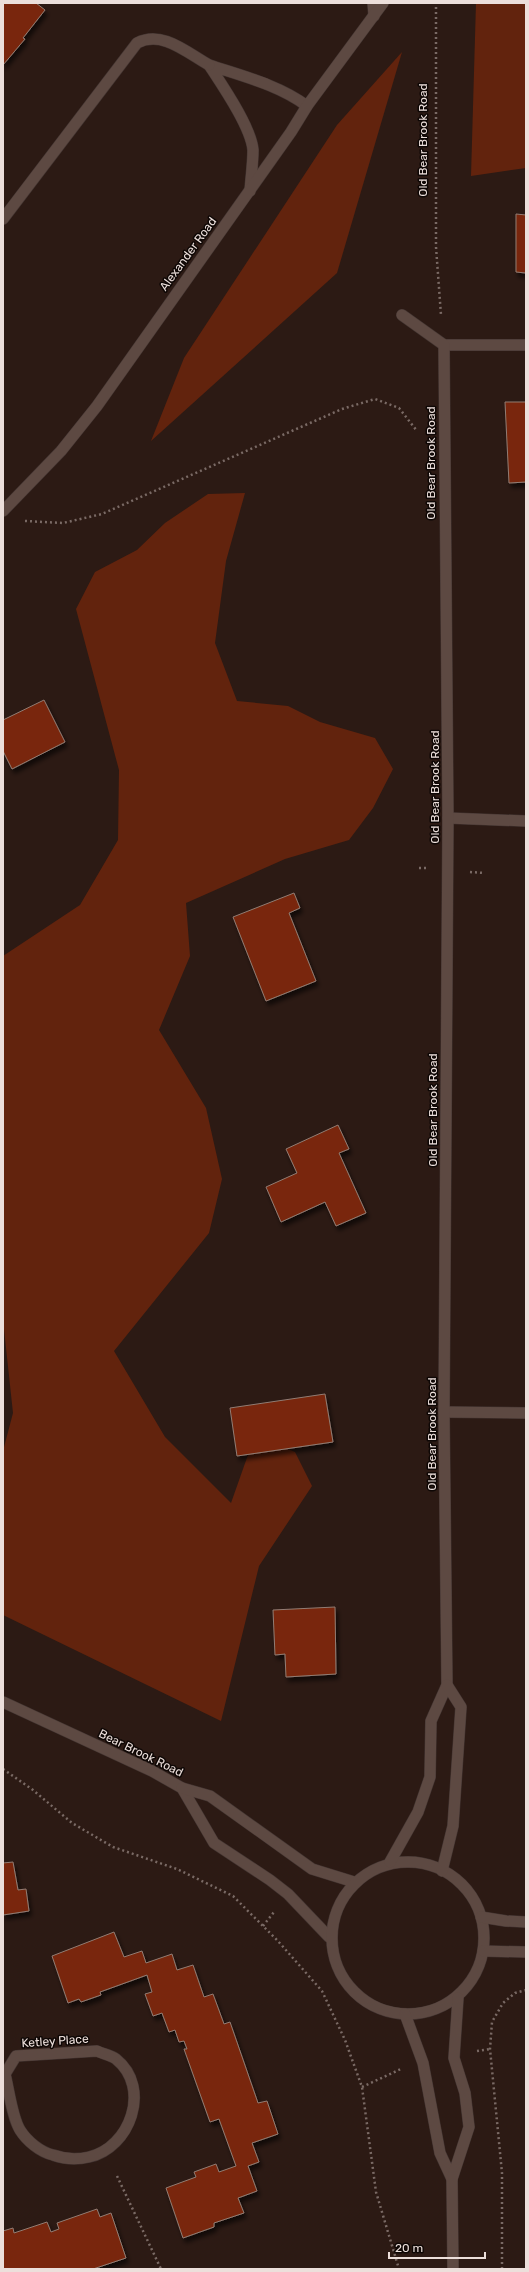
<svg xmlns="http://www.w3.org/2000/svg" width="529" height="2272" font-family="Rubik,sans-serif">
<style>
.green{fill:#62230d}
.building{fill:#792707;stroke:#927c74;filter:url(#shadow)}
.lines{fill:none;stroke-linecap:round;stroke-linejoin:round}
.service-casing{stroke:#433532;stroke-width:12}
.minor-casing{stroke:#433532;stroke-width:12}
.tertiary-casing{stroke:#433532;stroke-width:12}
.path{stroke:#7a6a65;stroke-width:2.5;stroke-dasharray:2 3;stroke-linecap:butt}
.service{stroke:#5d4942;stroke-width:11}
.minor{stroke:#5d4942;stroke-width:11}
.tertiary{stroke:#5d4942;stroke-width:11}
.labels{text-anchor:middle;stroke-width:3;stroke-linejoin:round;paint-order:stroke}
.street-label{font-size:12px;fill:#ecdfdb;stroke:#0e0705}
</style>
<defs>
<filter id="shadow"><feDropShadow dx="2.5" dy="4.5" stdDeviation="2" flood-color="#0009"/></filter>
</defs>
<rect width="100%" height="100%" fill="#2c1a14"/>
<g class="green">
<path d="M476,3H526V168L471,176Z"/>
<path d="M402,52L337,273L151,441L184,358L337,125Z"/>
<path d="M245,493L226,561L215,643L237,701L288,706L320,722L375,738L393,769L373,808L349,840L285,859L186,903L190,956L159,1030L206,1108L222,1179L209,1233L114,1351L165,1437L231,1503L255,1435L295,1452L312,1486L259,1566L221,1721L3,1615V1451L13,1413L3,1320V956L80,905L118,840L119,770L76,609L95,572L137,550L165,523L208,494Z"/>
</g>
<g class="building">
<path d="M3,3H36L45,10L23,38L25,39L3,65Z"/>
<path d="M516,214L526,215V273L516,272Z"/>
<path d="M505,402H526V482L509,483Z"/>
<path d="M44,700L65,742L12,769L3,751V720Z"/>
<path d="M294,893L300,908L289,913L316,981L266,1001L233,917Z"/>
<path d="M338,1125L349,1149L339,1153L366,1213L336,1226L325,1202L281,1222L266,1187L297,1173L286,1149Z"/>
<path d="M325,1394L333,1442L237,1456L230,1408Z"/>
<path d="M335,1607L336,1674L286,1677L285,1654L275,1655L273,1610Z"/>
<path d="M13,1862L18,1890L26,1889L29,1911L3,1915V1863Z"/>
<path d="M114,1932L124,1957L142,1951L146,1963L172,1954L177,1970L193,1965L204,1997L213,1994L224,2024L230,2022L258,2103L267,2101L278,2134L252,2143L259,2162L248,2166L257,2191L238,2198L244,2213L214,2223V2227L183,2238L166,2188L196,2177L194,2172L216,2164L219,2172L236,2166L219,2119L210,2122L184,2049H187L184,2041L179,2042L175,2030L169,2032L162,2013L153,2016L145,1994L152,1992L147,1975L100,1992L101,1995L81,2002L79,1999L68,2003L52,1956Z"/>
<path d="M97,2209L100,2217L111,2213L126,2258L93,2269H3V2231L13,2228L14,2233L47,2222L51,2232L59,2229L57,2223Z"/>
</g>
<g class="lines">
<g class="service-casing">
<g id="service">
<path d="M373,3L374,16"/>
<path d="M250,191C251,177 253,163 253,150C251,127 222,85 209,65C242,76 279,85 307,106"/>
<path d="M3,219L137,43C162,30 186,52 209,65"/>
<path d="M444,345H526"/>
</g>
</g>
<g class="minor-casing">
<g id="minor">
<path d="M448,818L526,821"/>
<path d="M444,1412L526,1413"/>
<path d="M3,1702L152,1771L182,1788L214,1843L270,1880L288,1894L329,1937"/>
<path d="M182,1788L210,1796L312,1869L354,1882"/>
<circle cx="408" cy="1938" r="76"/>
<path d="M390,1862L418,1812L430,1777L431,1721L447,1685L444,1412L448,818L444,345L402,315"/>
<path d="M442,1871L453,1826L461,1707L447,1685"/>
<path d="M481,1917L506,1921L526,1922"/>
<path d="M483,1951L526,1952"/>
<path d="M405,2014L423,2063L440,2153L452,2179"/>
<path d="M97,2051C103,2054 111,2055 116,2059C152,2088 130,2148 89,2157C76,2160 64,2159 53,2155C40,2152 27,2141 20,2130C12,2117 9,2090 5,2074L16,2056Z"/>
<path d="M453,2269L452,2179L469,2127L465,2093L454,2058L458,1998"/>
</g>
</g>
<g class="tertiary-casing">
<path id="tertiary" d="M3,511L61,451L97,406L291,132L307,106L383,3"/>
</g>
<g class="path">
<path d="M436,7V247L441,315"/>
<path d="M25,521L63,523L102,514L342,409L375,399L399,408L417,431"/>
<path d="M419,868H426"/>
<path d="M470,872L484,873"/>
<path d="M3,1769L33,1790L72,1823L113,1847L177,1869L233,1896L277,1940L322,1991L345,2040L362,2087L376,2192L399,2269"/>
<path d="M263,1926L274,1912"/>
<path d="M477,2051L490,2049"/>
<path d="M362,2087L401,2069"/>
<path d="M117,2176L161,2269"/>
<path d="M502,2269V2173L490,2049L492,2022L503,2003L515,1993L526,1990"/>
</g>
<use href="#service" class="service"/>
<use href="#minor" class="minor"/>
<use href="#tertiary" class="tertiary"/>
</g>
<g class="labels">
<g class="street-label">
<text transform="translate(423 140) rotate(-90)" y="4">Old Bear Brook Road</text>
<text transform="translate(188 254) rotate(-54)" y="4">Alexander Road</text>
<text transform="translate(431 463) rotate(-90)" y="4">Old Bear Brook Road</text>
<text transform="translate(435 787) rotate(-90)" y="4">Old Bear Brook Road</text>
<text transform="translate(433 1110) rotate(-90)" y="4">Old Bear Brook Road</text>
<text transform="translate(432 1434) rotate(-90)" y="4">Old Bear Brook Road</text>
<text transform="translate(141 1753) rotate(26)" y="4">Bear Brook Road</text>
<text transform="translate(55 2041) rotate(-4)" y="4">Ketley Place</text>
</g>
</g>
<rect width="529" height="2272" fill="none" stroke="#ecdfdb" stroke-width="8"/>
<path d="M389 2252v6h96v-6" fill="none" stroke="#ecdfdb" stroke-width="2"/>
<text x="395" y="2252" font-size="12" fill="#ecdfdb" stroke="#0e0705" stroke-width="3" paint-order="stroke">20 m</text>
</svg>
